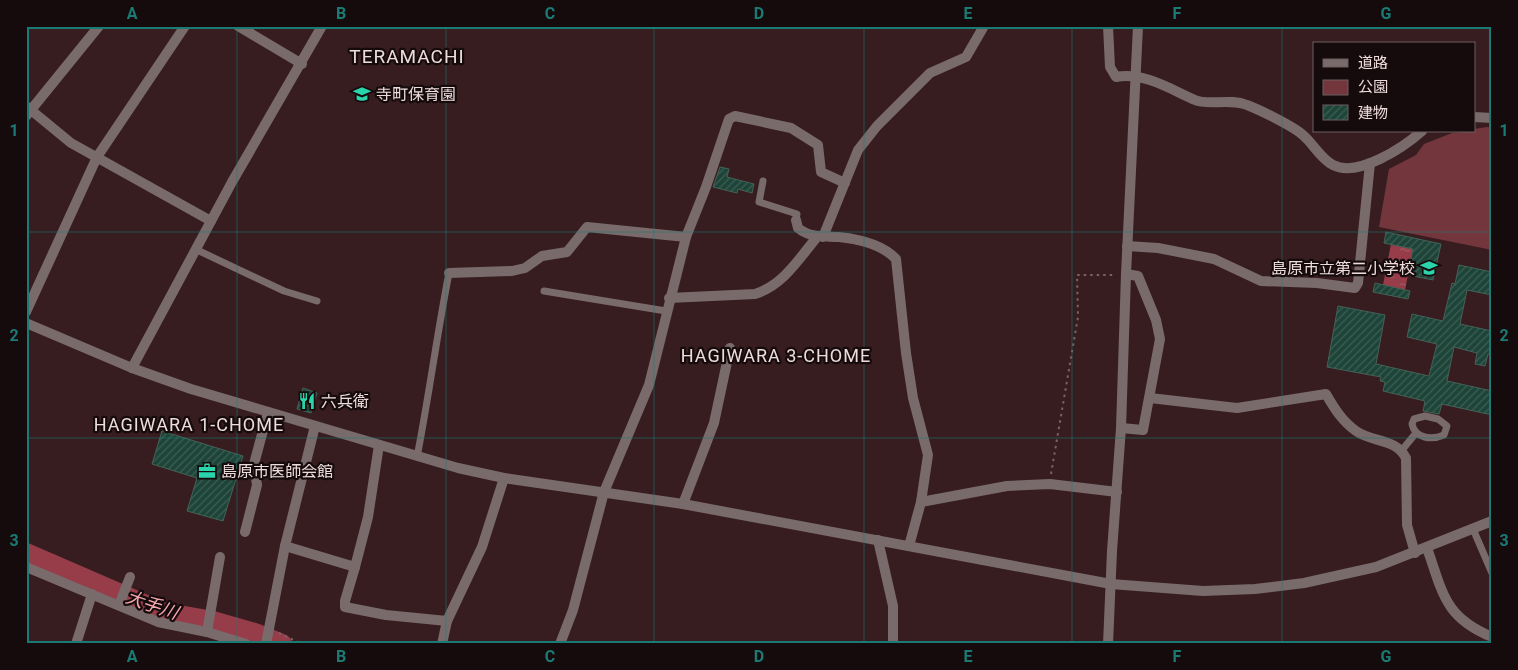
<svg xmlns="http://www.w3.org/2000/svg" width="1518" height="670" font-family="Roboto,'Noto Sans JP',sans-serif">
<style>
.green{fill:#74363d}
.water{fill:url(#water-ripples)}
.lines{fill:none;stroke-linecap:round;stroke-linejoin:round}
.river{stroke:#973d49;stroke-width:20}
.building{fill:url(#building-hatch);stroke:#446258}
.path{stroke:#796265;stroke-width:2;stroke-dasharray:2.5 4;stroke-linecap:butt}
.service{stroke:#796b6b;stroke-width:7}
.minor{stroke:#796b6b;stroke-width:10}
.tertiary{stroke:#796b6b;stroke-width:10}
.grid{fill:none;stroke:#1a7b74;stroke-width:1;stroke-opacity:0.55}
.labels{text-anchor:middle;stroke-width:4.5;stroke-linejoin:round;paint-order:stroke}
.poi-label{font-size:16px;fill:#eedcdd;stroke:#160b0c;text-anchor:start}
.neighbourhood-label{font-size:18px;letter-spacing:1px;fill:#eedcdd;stroke:#160b0c}
.water-label{font-size:18px;font-style:italic;fill:#f3a7ad;stroke:#160b0c}
.quarter-label{font-size:19px;letter-spacing:1px;fill:#eedcdd;stroke:#160b0c}
.neatline{fill:none;stroke:#1a7b74;stroke-width:2}
.grid-label{font-size:16px;text-anchor:middle;font-weight:bold;fill:#1a7b74}
</style>
<defs>
<pattern id="water-ripples" width="26" height="14" patternUnits="userSpaceOnUse" patternTransform="scale(1.25)"><rect width="26" height="14" fill="#973d49"/><path d="M2 4q2-2 4 0t4 0M15 11q2-2 4 0t4 0" fill="none" stroke="#a65863"/></pattern>
<pattern id="building-hatch" width="6" height="6" patternUnits="userSpaceOnUse" patternTransform="scale(1.25)"><rect width="6" height="6" fill="#1d4438"/><path d="M-1 1l2-2M0 6l6-6M5 7l2-2" fill="none" stroke="#3e5e54"/></pattern>
</defs>
<rect width="100%" height="100%" fill="#371d20"/>
<path class="green" d="M1487,127L1492,128V250L1379,227L1389,169L1416,155L1424,144L1452,133L1474,131V129Z"/>
<path class="water" d="M1391,244L1413,249L1405,290L1383,285Z"/>
<g class="lines">
<path class="river" d="M26,553L162,612L213,621L255,633L282,644"/>
</g>
<g class="building">
<path d="M720,167L729,169L727,177L754,184L752,193L738,189L737,193L713,187Z"/>
<path d="M1386,232L1441,244L1433,280L1408,275L1413,249L1384,243Z"/>
<path d="M1459,265L1492,272V295L1467,290L1460,324L1492,331V355L1488,354L1485,366L1475,364L1477,353L1454,347L1447,381L1492,391V415L1442,404L1439,414L1423,411L1425,401L1383,391L1385,382L1380,381L1381,377L1327,367L1338,306L1385,315L1376,364L1429,376L1437,344L1407,337L1412,314L1443,321L1452,283L1455,284Z"/>
<path d="M1375,283L1410,291L1408,299L1373,292Z"/>
<path d="M303,388L317,393L311,413L297,409Z"/>
<path d="M162,431L243,456L223,521L187,511L197,478L152,464Z"/>
</g>
<g class="lines">
<g class="path">
<path d="M1051,474L1078,317L1077,275H1114"/>
<path d="M279,633L302,644"/>
</g>
<g class="service">
<path d="M763,181L759,202L797,214L796,220"/>
<path d="M195,249L284,291L317,301"/>
<path d="M544,291L666,311"/>
<path d="M1425,416L1438,419L1447,426L1444,435C1432,440 1415,439 1412,424L1414,419Z"/>
<path d="M1402,450L1416,433"/>
<path d="M417,457C429,396 437,334 449,273"/>
<path d="M1473,529L1492,573"/>
</g>
<g class="minor">
<path d="M238,26L302,64"/>
<path d="M1108,26L1110,67L1116,77C1144,72 1170,89 1195,100C1208,106 1230,98 1247,105C1260,110 1295,127 1304,136C1314,145 1321,159 1333,165C1358,178 1404,147 1422,131"/>
<path d="M26,106L71,143L211,221"/>
<path d="M26,116L99,26"/>
<path d="M1474,117L1492,118"/>
<path d="M796,220L798,228C810,238 823,236 839,237C858,239 882,244 896,259L906,353L913,398L928,455L921,502L909,546"/>
<path d="M823,237L858,150L877,126L930,73L966,57L984,26"/>
<path d="M1127,246L1158,248L1214,259L1261,281L1317,283L1355,288L1358,283L1370,163"/>
<path d="M449,273L512,271L525,268L542,256L567,252L587,227L686,237"/>
<path d="M669,298L755,294C783,285 798,260 817,237"/>
<path d="M132,368L232,182L322,26"/>
<path d="M1150,398L1237,408L1326,394C1334,408 1342,421 1356,431C1373,443 1396,438 1406,458L1407,525L1415,553"/>
<path d="M1121,428L1143,430L1160,339L1156,320L1138,276L1126,274"/>
<path d="M921,502L1007,486L1050,484L1117,492"/>
<path d="M683,504L714,423L730,348"/>
<path d="M245,532L257,485L254,464L268,412"/>
<path d="M878,540L893,606V644"/>
<path d="M285,546L355,567L368,517L379,445"/>
<path d="M1427,548C1443,593 1444,617 1492,637"/>
<path d="M26,567L158,622L207,632L246,644"/>
<path d="M355,567L345,601V607L386,615L447,621"/>
<path d="M119,605L130,577"/>
<path d="M207,632L220,557"/>
<path d="M76,644L92,594"/>
<path d="M266,644L285,546L315,426"/>
<path d="M442,644L447,621L482,547L504,478"/>
<path d="M560,644L573,610L604,492L649,385L686,237L706,187L729,119L735,116L791,128L818,145L821,172L845,183"/>
</g>
<g class="tertiary">
<path d="M26,312L97,157L185,26"/>
<path d="M26,323L132,368L191,389L458,468L504,478L683,504L1111,584L1203,591L1255,589L1304,583L1376,567L1492,521"/>
<path d="M1108,644L1112,551L1121,428L1126,274L1138,26"/>
</g>
</g>
<path class="grid" d="M237,26V644M446,26V644M654,26V644M864,26V644M1072,26V644M1282,26V644M26,232H1492M26,438H1492"/>
<defs>
<g id="school-bare" transform="scale(1.35)"><path d="M0-5L7-2L0 1L-7-2ZM-4 1L0 2.5L4 1V4Q0 6-4 4Z" fill="#2ad5ac" stroke="#160b0c" stroke-width="2.5" paint-order="stroke"/></g>
<g id="restaurant-bare" transform="scale(1.35)"><path d="M-5-6h1v4h1v-4h1v4h1v-4h1v5L-1.5 .5V6h-2V.5L-5-1ZM5-6V6H3V1.5H1.5Q1.5-4 5-6Z" fill="#2ad5ac" stroke="#160b0c" stroke-width="2.5" paint-order="stroke"/></g>
<g id="office-bare" transform="scale(1.35)"><path d="M-6-3h4V-5.5h4V-3h4V5H-6ZM-1-4.5V-3h2v-1.5ZM-6 0V1H6V0Z" fill="#2ad5ac" stroke="#160b0c" stroke-width="2.5" paint-order="stroke"/></g>
</defs>
<g fill-rule="evenodd">
<use href="#school-bare" x="362" y="94"/>
<use href="#school-bare" x="1429" y="268"/>
<use href="#restaurant-bare" x="307" y="401"/>
<use href="#office-bare" x="207" y="471"/>
</g>
<g class="labels">
<g class="poi-label">
<text x="376" y="100">寺町保育園</text>
<text x="1415" y="274" text-anchor="end">島原市立第二小学校</text>
<text x="321" y="407">六兵衛</text>
<text x="221" y="477">島原市医師会館</text>
</g>
<g class="neighbourhood-label">
<text x="776" y="362">HAGIWARA 3-CHOME</text>
<text x="189" y="431">HAGIWARA 1-CHOME</text>
</g>
<g class="water-label">
<text transform="translate(152 605) rotate(19)" y="6">大手川</text>
</g>
<g class="quarter-label">
<text x="407" y="63">TERAMACHI</text>
</g>
</g>
<rect width="1518" height="670" fill="none" stroke="#160b0c" stroke-width="55"/>
<rect x="1313" y="42" width="162" height="90" fill="#160b0c" stroke="#6c5f60"/>
<rect x="1323" y="59" width="25" height="8" fill="#796b6b" stroke="#6c5f60"/>
<text x="1358" y="68" font-size="15" fill="#eedcdd">道路</text>
<rect x="1323" y="80" width="25" height="15" fill="#74363d" stroke="#6c5f60"/>
<text x="1358" y="92" font-size="15" fill="#eedcdd">公園</text>
<rect x="1323" y="105" width="25" height="15" fill="url(#building-hatch)" stroke="#6c5f60"/>
<text x="1358" y="118" font-size="15" fill="#eedcdd">建物</text>
<rect x="28" y="28" width="1462" height="614" class="neatline"/>
<g class="grid-label">
<text x="132" y="19">A</text>
<text x="341" y="19">B</text>
<text x="550" y="19">C</text>
<text x="759" y="19">D</text>
<text x="968" y="19">E</text>
<text x="1177" y="19">F</text>
<text x="1386" y="19">G</text>
<text x="14" y="136">1</text>
<text x="1504" y="136">1</text>
<text x="14" y="341">2</text>
<text x="1504" y="341">2</text>
<text x="14" y="546">3</text>
<text x="1504" y="546">3</text>
<text x="132" y="662">A</text>
<text x="341" y="662">B</text>
<text x="550" y="662">C</text>
<text x="759" y="662">D</text>
<text x="968" y="662">E</text>
<text x="1177" y="662">F</text>
<text x="1386" y="662">G</text>
</g>
</svg>
